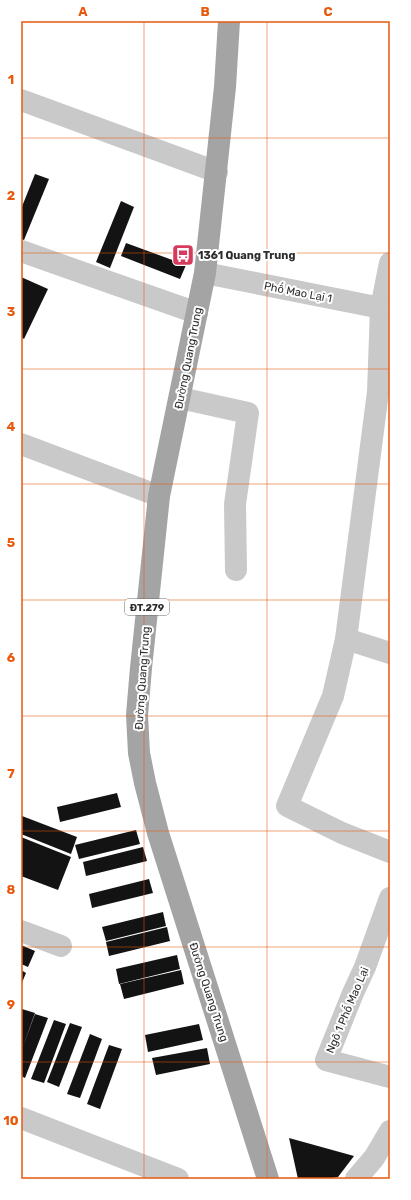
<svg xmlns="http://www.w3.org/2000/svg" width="411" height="1200" font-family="Rubik,sans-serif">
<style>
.building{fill:#131313}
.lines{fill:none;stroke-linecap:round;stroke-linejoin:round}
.minor{stroke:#c9c9c9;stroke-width:22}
.tertiary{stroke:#c9c9c9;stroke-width:22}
.primary{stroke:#a4a4a4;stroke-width:22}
.grid{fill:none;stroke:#e8590c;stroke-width:1;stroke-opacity:0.55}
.labels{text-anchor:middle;stroke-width:4;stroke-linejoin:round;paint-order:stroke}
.shield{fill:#fff;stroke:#6b6b6b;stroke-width:1}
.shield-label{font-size:10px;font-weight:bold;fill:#2c2c2c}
.poi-label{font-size:11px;font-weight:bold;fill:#2c2c2c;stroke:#fff;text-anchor:start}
.street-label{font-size:11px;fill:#2c2c2c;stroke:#fff}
.neatline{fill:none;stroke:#e8590c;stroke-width:1.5}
.grid-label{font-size:13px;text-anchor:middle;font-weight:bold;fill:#e8590c}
</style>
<rect width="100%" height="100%" fill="#fff"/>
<g class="building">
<path d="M35,174L49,179L24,240L21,239V209Z"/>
<path d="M121,201L134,207L110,268L96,262Z"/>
<path d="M126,243L186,265L180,279L121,256Z"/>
<path d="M21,277L48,289L24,339L21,337Z"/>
<path d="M117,793L121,807L60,822L57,807Z"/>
<path d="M22,816L77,837L71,854L21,834V819Z"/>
<path d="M136,830L140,844L79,859L75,845Z"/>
<path d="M21,837L71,857L58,890L21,876Z"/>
<path d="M143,847L147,861L86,876L83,862Z"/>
<path d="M149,879L153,893L92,908L89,894Z"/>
<path d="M163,912L166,926L106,941L102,927Z"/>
<path d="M167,927L170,941L109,956L106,942Z"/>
<path d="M21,945L35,951L28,967L21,964Z"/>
<path d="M177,955L180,969L119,984L116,969Z"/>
<path d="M21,970L26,973L21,985Z"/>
<path d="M181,970L184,984L124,999L120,984Z"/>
<path d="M22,1009L35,1013L22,1049L35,1014L48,1018L25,1078L21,1076V1012Z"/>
<path d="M54,1020L66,1024L44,1083L31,1079Z"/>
<path d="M70,1023L82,1027L59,1087L47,1082Z"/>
<path d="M199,1024L203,1040L148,1052L145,1035Z"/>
<path d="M90,1034L102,1039L80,1098L67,1094Z"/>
<path d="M109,1045L122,1049L100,1109L87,1104Z"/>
<path d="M207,1048L210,1064L156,1075L152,1058Z"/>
<path d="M289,1138L354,1156L338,1177L326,1179H298Z"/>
</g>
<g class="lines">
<g class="minor">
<path d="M21,100L217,172"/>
<path d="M21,251L197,313"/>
<path d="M390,263L381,308L378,392L346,639L333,696L287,806L342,833L390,852"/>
<path d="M205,273L381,308L390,309"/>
<path d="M180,398L248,413L235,504L236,570"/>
<path d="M21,444L159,496"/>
<path d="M346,639L390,653"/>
<path d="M390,898L365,967L353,993L326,1060L390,1077"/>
<path d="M21,931L61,946"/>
<path d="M356,1179L374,1158L390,1131"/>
</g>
<path class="tertiary" d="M21,1118L178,1179"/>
<path class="primary" d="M229,21L225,87L205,273L159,496L141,668L137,715L139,753L145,783L158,833L268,1179"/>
</g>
<path class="grid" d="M144,21V1179M267,21V1179M21,138H390M21,253H390M21,369H390M21,484H390M21,600H390M21,716H390M21,831H390M21,947H390M21,1062H390"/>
<defs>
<g id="bus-square" transform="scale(1.15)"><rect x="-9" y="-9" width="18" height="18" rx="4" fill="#d63a5c" stroke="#fff"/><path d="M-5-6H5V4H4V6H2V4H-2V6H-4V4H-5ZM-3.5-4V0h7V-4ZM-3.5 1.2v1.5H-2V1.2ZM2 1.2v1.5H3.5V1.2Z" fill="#fff"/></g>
</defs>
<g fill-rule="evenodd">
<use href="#bus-square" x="183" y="255"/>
</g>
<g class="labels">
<rect class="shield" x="125" y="599" width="44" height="16" rx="3"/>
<g class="shield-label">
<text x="147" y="611">ĐT.279</text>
</g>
<g class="poi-label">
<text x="198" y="259">1361 Quang Trung</text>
</g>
<g class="street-label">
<text transform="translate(298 292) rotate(11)" y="4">Phố Mao Lại 1</text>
<text transform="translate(188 358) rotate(-79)" y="4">Đường Quang Trung</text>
<text transform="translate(142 678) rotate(-86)" y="4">Đường Quang Trung</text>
<text transform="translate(209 992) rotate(72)" y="4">Đường Quang Trung</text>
<text transform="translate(347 1010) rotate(-67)" y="4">Ngõ 1 Phố Mao Lại</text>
</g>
</g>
<rect width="411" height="1200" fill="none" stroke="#ffffff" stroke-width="44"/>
<rect x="22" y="22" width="367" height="1156" class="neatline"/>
<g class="grid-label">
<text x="83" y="16">A</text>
<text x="205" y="16">B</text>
<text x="328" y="16">C</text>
<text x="11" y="84">1</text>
<text x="11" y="200">2</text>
<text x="11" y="316">3</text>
<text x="11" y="431">4</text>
<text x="11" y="547">5</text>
<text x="11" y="662">6</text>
<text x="11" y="778">7</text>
<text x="11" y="894">8</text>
<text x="11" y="1009">9</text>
<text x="11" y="1125">10</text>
</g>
</svg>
